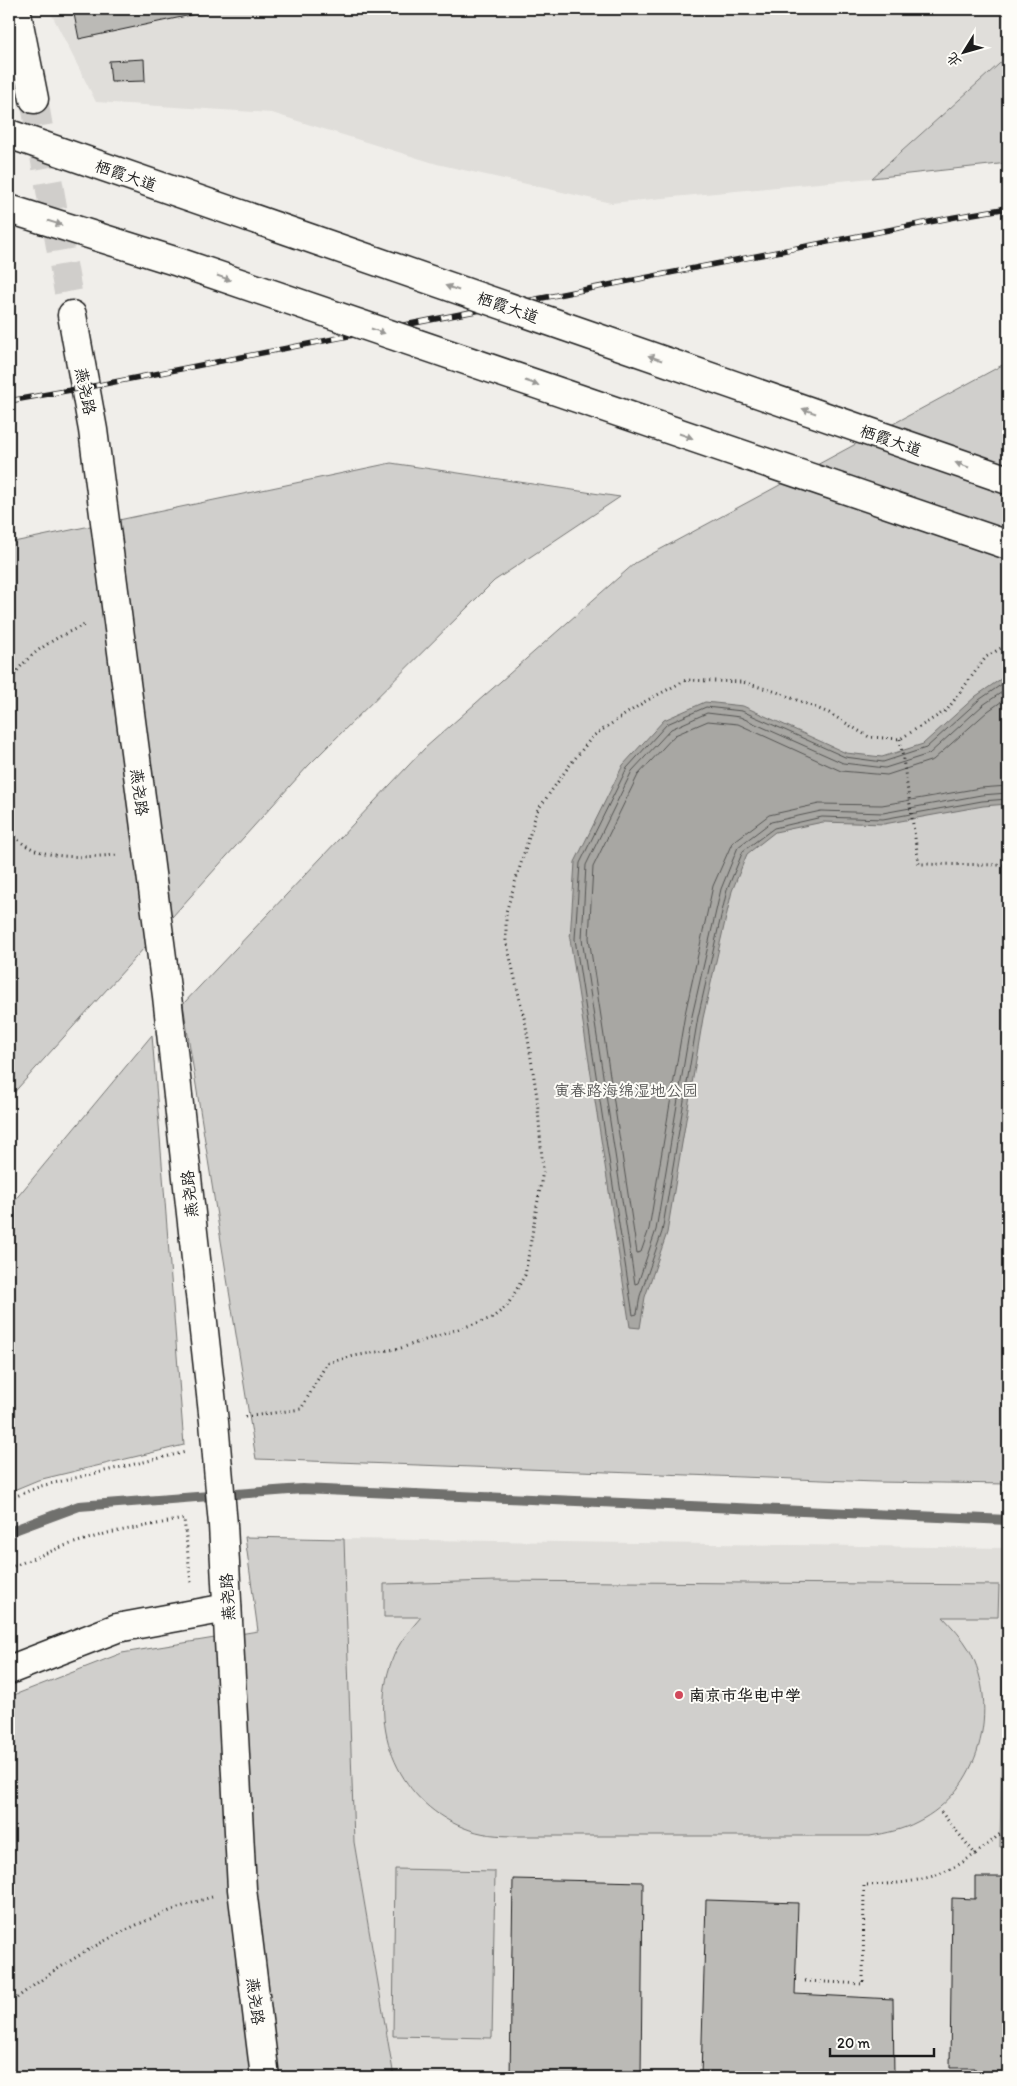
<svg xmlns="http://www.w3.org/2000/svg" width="1017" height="2086" font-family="Itim,'LXGW WenKai TC',sans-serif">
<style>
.built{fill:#e0deda}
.green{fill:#d0cfcc;stroke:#767674}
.water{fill:#a8a7a3;stroke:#706f6d}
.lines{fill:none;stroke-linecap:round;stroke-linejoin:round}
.shore{stroke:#545452;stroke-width:1}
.stream{stroke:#706f6d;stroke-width:10}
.building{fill:#bbbab6;stroke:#1c1c1c}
.street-tunnel{stroke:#d0cecb;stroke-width:28;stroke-dasharray:28 14;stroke-linecap:butt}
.street-casing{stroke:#1c1c1c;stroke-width:31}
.path{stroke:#1c1c1c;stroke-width:3;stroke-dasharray:1 4;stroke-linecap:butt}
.street{stroke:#fdfcf7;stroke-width:28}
.rail-casing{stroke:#1c1c1c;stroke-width:5.5}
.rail{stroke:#fdfcf7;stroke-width:4;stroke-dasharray:11;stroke-linecap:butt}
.highway-bridge-casing{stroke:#1c1c1c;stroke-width:31;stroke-linecap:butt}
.highway-bridge{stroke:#fdfcf7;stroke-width:28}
.oneway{fill:#989794}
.poi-dot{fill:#d1495b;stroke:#fdfcf7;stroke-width:2}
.labels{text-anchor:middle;stroke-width:4;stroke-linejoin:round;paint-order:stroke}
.street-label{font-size:16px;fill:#1c1c1c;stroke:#fdfcf7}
.park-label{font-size:16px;fill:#5b5b5a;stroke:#fdfcf7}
.poi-label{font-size:16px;font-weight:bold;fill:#1c1c1c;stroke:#fdfcf7;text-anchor:start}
</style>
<rect width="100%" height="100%" fill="#f0eeea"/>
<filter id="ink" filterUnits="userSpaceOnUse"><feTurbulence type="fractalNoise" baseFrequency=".02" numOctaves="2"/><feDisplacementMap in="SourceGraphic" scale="10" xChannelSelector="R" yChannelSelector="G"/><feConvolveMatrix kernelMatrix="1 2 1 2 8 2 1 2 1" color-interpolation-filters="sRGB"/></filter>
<g filter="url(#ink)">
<g class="built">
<path d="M49,9H1008V56L872,178L611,203L437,164L272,113L96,102Z"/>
<path d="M344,1539L1008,1548V2077H394L354,1842Z"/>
</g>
<g class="green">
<path d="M1008,56V163L872,178Z"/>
<path d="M1008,362V1484L876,1482L256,1459L183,1004L425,748L635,563Z"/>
<path d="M391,463L620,497L494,581L308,766L9,1098V543Z"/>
<path d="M152,1035L184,1445L38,1480L9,1492V1207Z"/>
<path d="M245,1537L344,1539L354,1842L394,2077H9V1697L122,1653L258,1631Z"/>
<path d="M1005,1557H1008V1847H1000Z"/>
<path d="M496,1581L999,1585L998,1617H943C952,1627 962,1637 969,1649C1001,1709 980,1791 917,1822C902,1830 887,1833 870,1836H523C505,1836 487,1836 470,1830C399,1806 367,1728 392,1660C398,1643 410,1630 421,1617H384V1584Z"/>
<path d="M395,1869L495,1871L492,2038L393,2036Z"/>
</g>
<path class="water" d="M1008,674V804L983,806L884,824L823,822L775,832L747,854L732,891L703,1018L667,1233L645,1297L640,1328L630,1327L570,939L575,862L623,765L664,720L705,702L743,706L846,753L882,757L923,744L976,696Z"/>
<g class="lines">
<g class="shore">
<path d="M1008,680L979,700L926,748L883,762L845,757L742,711L706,707L667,724L627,768L580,863L575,939L633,1315L637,1314L640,1296L662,1232L698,1017L727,890L743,851L774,828L822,817L883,819L982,801L1008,799"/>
<path d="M1008,688L983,705L929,754L885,768L843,763L740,717L707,713L671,729L632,771L586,865L582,939L635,1284L638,1283L656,1230L692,1016L721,889L738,847L771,822L821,811L883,813L981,795L1008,793"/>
<path d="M1008,697L988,711L933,760L887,775L841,771L738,724L708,721L675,735L638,775L593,867L589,938L637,1253L641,1252L649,1229L685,1014L713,886L732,843L769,815L819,804L882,805L980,788L1008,786"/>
</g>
<path class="stream" d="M9,1532L79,1506L302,1489L1008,1520"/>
</g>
<g class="building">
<path d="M73,9H205V12L79,39Z"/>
<path d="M144,59L145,81L111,82L109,61Z"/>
<path d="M975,1877H1008V2077H975V2068H950L952,1898L975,1899Z"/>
<path d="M513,1879L643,1882L641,2077H510Z"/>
<path d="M706,1900L798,1903L795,1994L893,1999L894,2077H701Z"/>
</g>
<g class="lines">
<path class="street-tunnel" d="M34,99L72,315"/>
<g class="street-casing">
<g id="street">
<path d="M16,9L34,99"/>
<path d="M72,315L93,430L167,996L214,1422L223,1525L242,1889L265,2077"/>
<path d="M9,1670L117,1628L227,1608"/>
</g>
</g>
<g class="path">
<path d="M9,683C25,654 57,636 87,624"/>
<path d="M900,739L919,864L1008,865"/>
<path d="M9,828C28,863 84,857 118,855"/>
<path d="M245,1417L301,1409L327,1363L354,1356L401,1348L492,1318L507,1306L525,1275L543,1171L537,1097L526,1026L506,940V912L537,811L569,766L593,736L644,702L686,680L742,682L777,692L829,713L869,737L900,739L947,710L986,657L1008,644"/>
<path d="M9,1499L41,1486L186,1452"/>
<path d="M9,1568L64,1546L108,1533L184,1519L191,1583"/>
<path d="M941,1812L976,1855"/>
<path d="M805,1981L863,1984L864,1885C928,1883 951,1876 1000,1834"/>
<path d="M9,2004C70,1956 138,1918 212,1897"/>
</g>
<use href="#street" class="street"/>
<g class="rail-casing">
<path id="rail" d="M9,401L99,385L955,217L1008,208"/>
</g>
<use href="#rail" class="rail"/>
<g class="highway-bridge-casing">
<g id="highway-bridge">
<path d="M9,134L1008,480"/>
<path d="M9,209L178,262L1008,545"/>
</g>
</g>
<use href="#highway-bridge" class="highway-bridge"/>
</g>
<defs><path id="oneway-solid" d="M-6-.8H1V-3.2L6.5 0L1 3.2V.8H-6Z" transform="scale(1.25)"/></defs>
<g class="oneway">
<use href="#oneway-solid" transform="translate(55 223) rotate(18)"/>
<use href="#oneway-solid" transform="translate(224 278) rotate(19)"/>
<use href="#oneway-solid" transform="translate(452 288) rotate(-161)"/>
<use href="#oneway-solid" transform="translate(378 331) rotate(19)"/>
<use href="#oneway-solid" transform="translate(655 358) rotate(-161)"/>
<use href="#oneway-solid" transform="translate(532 383) rotate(19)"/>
<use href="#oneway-solid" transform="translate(809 411) rotate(-161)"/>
<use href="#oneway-solid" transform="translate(686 436) rotate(19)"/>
<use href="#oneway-solid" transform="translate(962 465) rotate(-161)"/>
</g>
</g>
<circle class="poi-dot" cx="679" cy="1695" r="5"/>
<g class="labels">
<g class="street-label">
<text transform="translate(126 175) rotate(19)" y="6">栖霞大道</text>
<text transform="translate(508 307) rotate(19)" y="6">栖霞大道</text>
<text transform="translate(86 391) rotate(79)" y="6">燕尧路</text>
<text transform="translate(891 440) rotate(19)" y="6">栖霞大道</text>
<text transform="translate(140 792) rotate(83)" y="6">燕尧路</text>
<text transform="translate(189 1194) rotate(-96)" y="6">燕尧路</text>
<text transform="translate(227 1597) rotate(-93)" y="6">燕尧路</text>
<text transform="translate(256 2001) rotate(83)" y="6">燕尧路</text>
</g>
<g class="park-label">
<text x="626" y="1096">寅春路海绵湿地公园</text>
</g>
<g class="poi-label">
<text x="689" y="1701">南京市华电中学</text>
</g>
</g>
<rect width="1017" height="2086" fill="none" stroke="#fdfcf7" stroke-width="30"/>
<rect x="15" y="15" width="987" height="2056" fill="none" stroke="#1c1c1c" stroke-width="2" filter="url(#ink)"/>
<g transform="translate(964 52) rotate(233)" stroke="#fdfcf7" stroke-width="4" paint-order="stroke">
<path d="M0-4L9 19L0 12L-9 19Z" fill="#1c1c1c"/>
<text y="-8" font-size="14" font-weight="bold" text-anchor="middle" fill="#1c1c1c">北</text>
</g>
<path d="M830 2048v8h104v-8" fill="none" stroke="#1c1c1c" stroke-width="2.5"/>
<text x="837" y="2048" font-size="15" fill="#1c1c1c" stroke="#fdfcf7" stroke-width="4" paint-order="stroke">20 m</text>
</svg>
